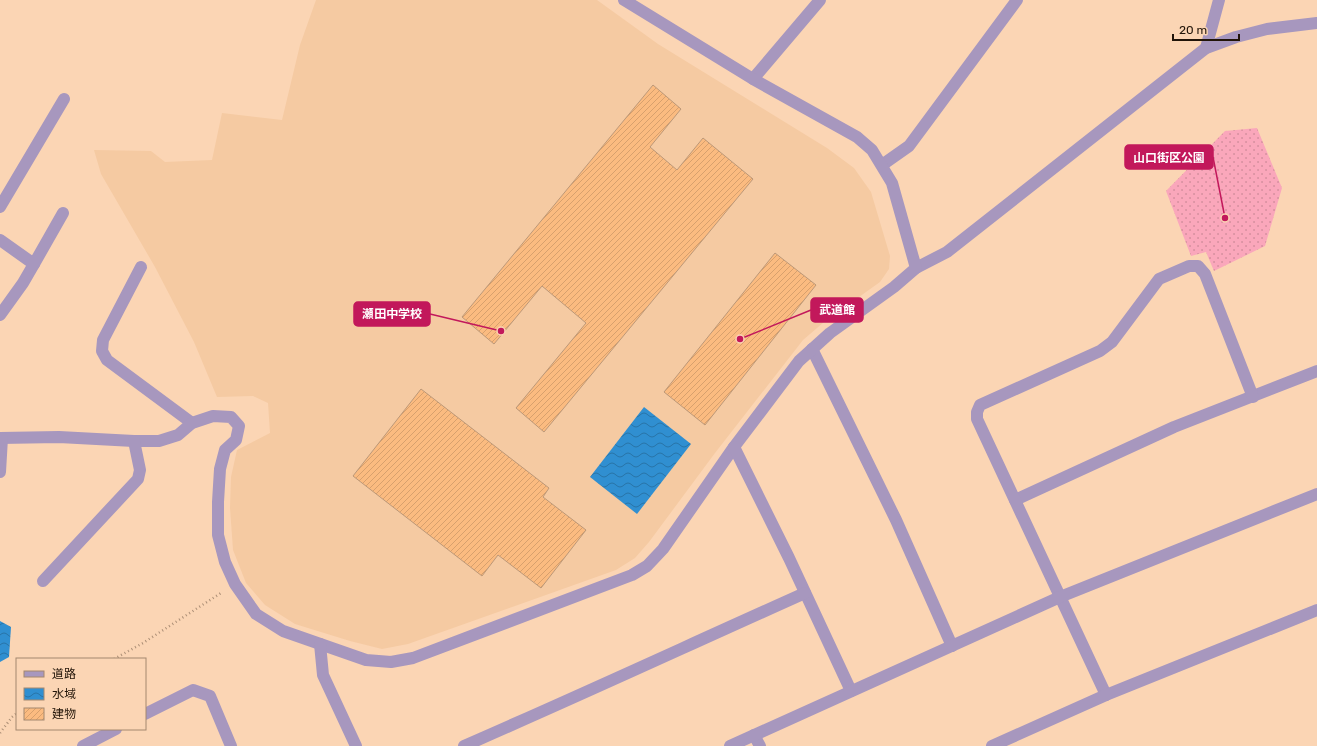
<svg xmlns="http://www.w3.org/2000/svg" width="1317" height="746" font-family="Rubik,'Noto Sans JP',sans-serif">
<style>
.built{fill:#f5caa2}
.grass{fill:url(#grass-dots)}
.water{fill:url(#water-waves)}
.building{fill:url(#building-hatch);stroke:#bc9878}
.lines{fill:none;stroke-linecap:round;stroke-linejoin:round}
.path{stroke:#ac8f76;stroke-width:2.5;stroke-dasharray:1 3;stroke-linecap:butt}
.minor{stroke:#a797be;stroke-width:12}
.leader{fill:none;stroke:#c2185b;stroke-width:1.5}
.callout-dot{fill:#c2185b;stroke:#fbd5b4;stroke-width:1.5}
.callout{fill:#c2185b;stroke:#c2185b;stroke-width:1.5}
.callout-label{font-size:12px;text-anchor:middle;font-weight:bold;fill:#fff}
</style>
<defs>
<pattern id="grass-dots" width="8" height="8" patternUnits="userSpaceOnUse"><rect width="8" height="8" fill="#faa7bb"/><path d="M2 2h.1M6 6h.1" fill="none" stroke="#d68f9f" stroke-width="1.8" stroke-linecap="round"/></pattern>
<pattern id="water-waves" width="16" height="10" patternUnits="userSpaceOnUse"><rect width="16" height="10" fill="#308fd1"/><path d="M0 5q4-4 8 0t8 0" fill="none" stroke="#2874a8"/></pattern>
<pattern id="building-hatch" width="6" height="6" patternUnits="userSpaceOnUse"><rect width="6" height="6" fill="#fbbb80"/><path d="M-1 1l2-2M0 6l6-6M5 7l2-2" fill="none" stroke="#d7a06d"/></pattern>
</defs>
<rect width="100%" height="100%" fill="#fbd5b4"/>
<path class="built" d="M316,0H597L658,44L827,148L854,168L871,192L890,256L889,269L880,282L824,322L803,340L715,453L649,542L635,558L616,570L408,644L382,649L350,641L295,624L265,605L246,583L233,550L230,508L231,477L237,450L270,433L268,403L253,396L217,397L194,342L155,267L101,174L94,150L151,151L165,162L212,160L222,113L282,120L300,45Z"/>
<path class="grass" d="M1257,128L1282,188L1265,246L1214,271L1206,252L1191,256L1166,191L1225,131Z"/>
<g class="water">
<path d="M644,407L691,444L637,514L590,477Z"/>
<path d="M0,621L11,627L9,657L0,662Z"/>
</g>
<g class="building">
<path d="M653,85L681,109L650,147L677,170L703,138L753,179L544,432L516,408L586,323L542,286L494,344L462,317Z"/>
<path d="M775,253L816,285L705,425L664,392Z"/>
<path d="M421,389L549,488L543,497L586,530L541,588L498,555L482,576L353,476Z"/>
</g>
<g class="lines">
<g class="path">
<path d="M114,659L143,643L221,593"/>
<path d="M0,733L12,717L17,713"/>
</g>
<g class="minor">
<path d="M1206,48L1219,0"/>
<path d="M753,79L820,0"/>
<path d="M882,165L909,146L1017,0"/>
<path d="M0,207L64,99"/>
<path d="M0,240L34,264L23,283L0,315"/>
<path d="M34,264L63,213"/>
<path d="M141,267L103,340L102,351L107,360L192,423"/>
<path d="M916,268L947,252L1206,48L1236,37L1267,29L1317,23"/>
<path d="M812,349L896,520L952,646"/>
<path d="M0,438L59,437L134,441H159L178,435L192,423L213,416L231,417L239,426L236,440L225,450L220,469L218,502V535L225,562L235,584L256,614L283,631L366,660L391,662L413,658L632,575L647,566L663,549L734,447L799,361L830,333L894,287L916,268L892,183L872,150L857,137L753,79L624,0"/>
<path d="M734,447L789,558L851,691"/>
<path d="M0,472L2,438"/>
<path d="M1015,500L1174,427L1317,371"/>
<path d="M43,581L138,479L140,470L134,441"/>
<path d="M320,644L323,675L356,746"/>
<path d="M1106,695L977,419V412L980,405L1100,351L1112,342L1159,279L1189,266H1198L1205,274L1253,397"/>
<path d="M145,714L193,690L210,696L231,746"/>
<path d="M754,735L760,746"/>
<path d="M83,746L116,729"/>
<path d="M464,746C579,696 691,644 805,593"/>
<path d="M730,746L1060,597L1317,494"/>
<path d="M992,746L1106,695L1317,610"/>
</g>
</g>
<path class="leader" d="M1225 218L1213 157M740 339L811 310M501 331L430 314"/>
<g class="callout-dot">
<circle cx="1225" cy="218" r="4"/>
<circle cx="740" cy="339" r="4"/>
<circle cx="501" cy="331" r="4"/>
</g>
<g class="callout">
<rect x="1125" y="145" width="88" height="24" rx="4"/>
<rect x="811" y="298" width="52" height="24" rx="4"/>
<rect x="354" y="302" width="76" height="24" rx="4"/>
</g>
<g class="callout-label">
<text x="1169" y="162">山口街区公園</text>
<text x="837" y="314">武道館</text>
<text x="392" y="318">瀬田中学校</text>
</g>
<rect x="16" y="658" width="130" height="72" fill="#fbd5b4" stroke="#a4886f"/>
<rect x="24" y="671" width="20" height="6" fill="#a797be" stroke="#a4886f"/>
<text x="52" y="678" font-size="12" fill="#211408">道路</text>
<rect x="24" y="688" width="20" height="12" fill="url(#water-waves)" stroke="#a4886f"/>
<text x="52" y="698" font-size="12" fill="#211408">水域</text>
<rect x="24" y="708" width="20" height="12" fill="url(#building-hatch)" stroke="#a4886f"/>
<text x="52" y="718" font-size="12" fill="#211408">建物</text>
<path d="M1173 34v6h66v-6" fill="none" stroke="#211408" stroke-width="2"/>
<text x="1179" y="34" font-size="12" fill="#211408" stroke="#fbd5b4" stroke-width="3" paint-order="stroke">20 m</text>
</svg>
